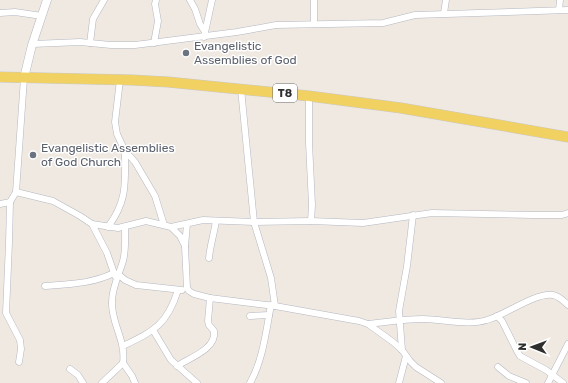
<svg xmlns="http://www.w3.org/2000/svg" width="568" height="383" font-family="Rubik,sans-serif">
<style>
.lines{fill:none;stroke-linecap:round;stroke-linejoin:round}
.minor-casing{stroke:#b4b7c1;stroke-width:7}
.tertiary-casing{stroke:#b4b7c1;stroke-width:9}
.primary-casing{stroke:#c9c9c9;stroke-width:11}
.minor{stroke:#fff;stroke-width:6}
.tertiary{stroke:#fff;stroke-width:8}
.primary{stroke:#f2d163;stroke-width:10}
.worship-dot{fill:#6b7280;stroke:#fff;stroke-width:1.5}
.labels{text-anchor:middle;stroke-width:3;stroke-linejoin:round;paint-order:stroke}
.shield{fill:#fff;stroke:#6d6d6d;stroke-width:1}
.shield-label{font-size:11px;font-weight:bold;fill:#2e2e2e}
.worship-label{font-size:12px;fill:#5b616d;stroke:#fff;text-anchor:start}
</style>
<rect width="100%" height="100%" fill="#efe9e1"/>
<g class="lines">
<g class="minor-casing">
<g id="minor">
<path d="M190,0L195,9L200,24L205,32"/>
<path d="M314,0V24"/>
<path d="M559,10L560,0"/>
<path d="M0,13L15,12L42,16"/>
<path d="M444,13L446,0"/>
<path d="M204,37L212,0"/>
<path d="M90,43L93,19L104,0"/>
<path d="M154,43L158,21L155,4L156,0"/>
<path d="M33,44L80,42L111,45H135L237,32L276,25L383,23L415,15L568,10"/>
<path d="M120,80L115,122L117,134L125,151L135,162L155,196L164,225"/>
<path d="M241,89L254,222L271,278L275,306"/>
<path d="M309,96V143L312,205L311,221"/>
<path d="M16,192L53,201L80,216L92,224L118,228L146,221L171,227L180,236L185,246L187,288L189,291L194,294L210,298L275,306L359,321L368,324L393,342L402,350L410,361L416,367L441,383"/>
<path d="M10,202L9,243L6,313L20,340L21,349L19,362"/>
<path d="M0,204L10,202L16,192L24,78"/>
<path d="M92,224L107,253L115,276"/>
<path d="M108,227C128,200 125,182 125,151"/>
<path d="M171,227L203,220L254,222L311,221L363,223L432,213L533,215H562L568,213"/>
<path d="M185,246L187,224"/>
<path d="M209,258C210,246 214,234 216,221"/>
<path d="M118,274L125,280L136,285L182,290"/>
<path d="M45,286C70,284 91,284 114,273"/>
<path d="M250,316L269,315"/>
<path d="M497,316L502,321L517,351L520,356L546,370L563,383"/>
<path d="M368,324C387,322 405,319 423,319C443,319 468,326 487,320C505,315 536,292 553,295C559,296 564,301 568,305"/>
<path d="M153,330L171,360L197,383"/>
<path d="M123,346C154,331 167,325 178,290"/>
<path d="M402,350L399,311L407,266L413,215"/>
<path d="M123,363L132,376L135,383"/>
<path d="M177,366C189,358 217,349 214,331L209,325L208,321L210,298"/>
<path d="M498,367L509,376L526,383"/>
<path d="M70,369L78,375L83,383"/>
<path d="M102,383L123,363C126,340 111,323 112,302C112,287 119,275 123,261C126,250 125,238 125,227"/>
<path d="M250,383C263,360 266,331 271,305"/>
<path d="M399,383L406,356"/>
<path d="M548,383L568,344"/>
</g>
</g>
<g class="tertiary-casing">
<path id="tertiary" d="M24,78L32,45L47,0"/>
</g>
<g class="primary-casing">
<path id="primary" d="M0,77L132,80L168,82L309,96L401,108L568,137"/>
</g>
<use href="#minor" class="minor"/>
<use href="#tertiary" class="tertiary"/>
<use href="#primary" class="primary"/>
</g>
<g class="worship-dot">
<circle cx="186" cy="53" r="4"/>
<circle cx="33" cy="155" r="4"/>
</g>
<g class="labels">
<rect class="shield" x="273" y="84" width="24" height="18" rx="3"/>
<g class="shield-label">
<text x="285" y="97">T8</text>
</g>
<g class="worship-label">
<text x="194" y="50">Evangelistic<tspan x="194" dy="14">Assemblies of God</tspan></text>
<text x="41" y="152">Evangelistic Assemblies<tspan x="41" dy="14">of God Church</tspan></text>
</g>
</g>
<g transform="translate(532 347) rotate(271)" stroke="#ffffff" stroke-width="3" paint-order="stroke">
<path d="M0-3L7 15L0 10L-7 15Z" fill="#2e2e2e"/>
<text y="-6" font-size="11" font-weight="bold" text-anchor="middle" fill="#2e2e2e">N</text>
</g>
</svg>
